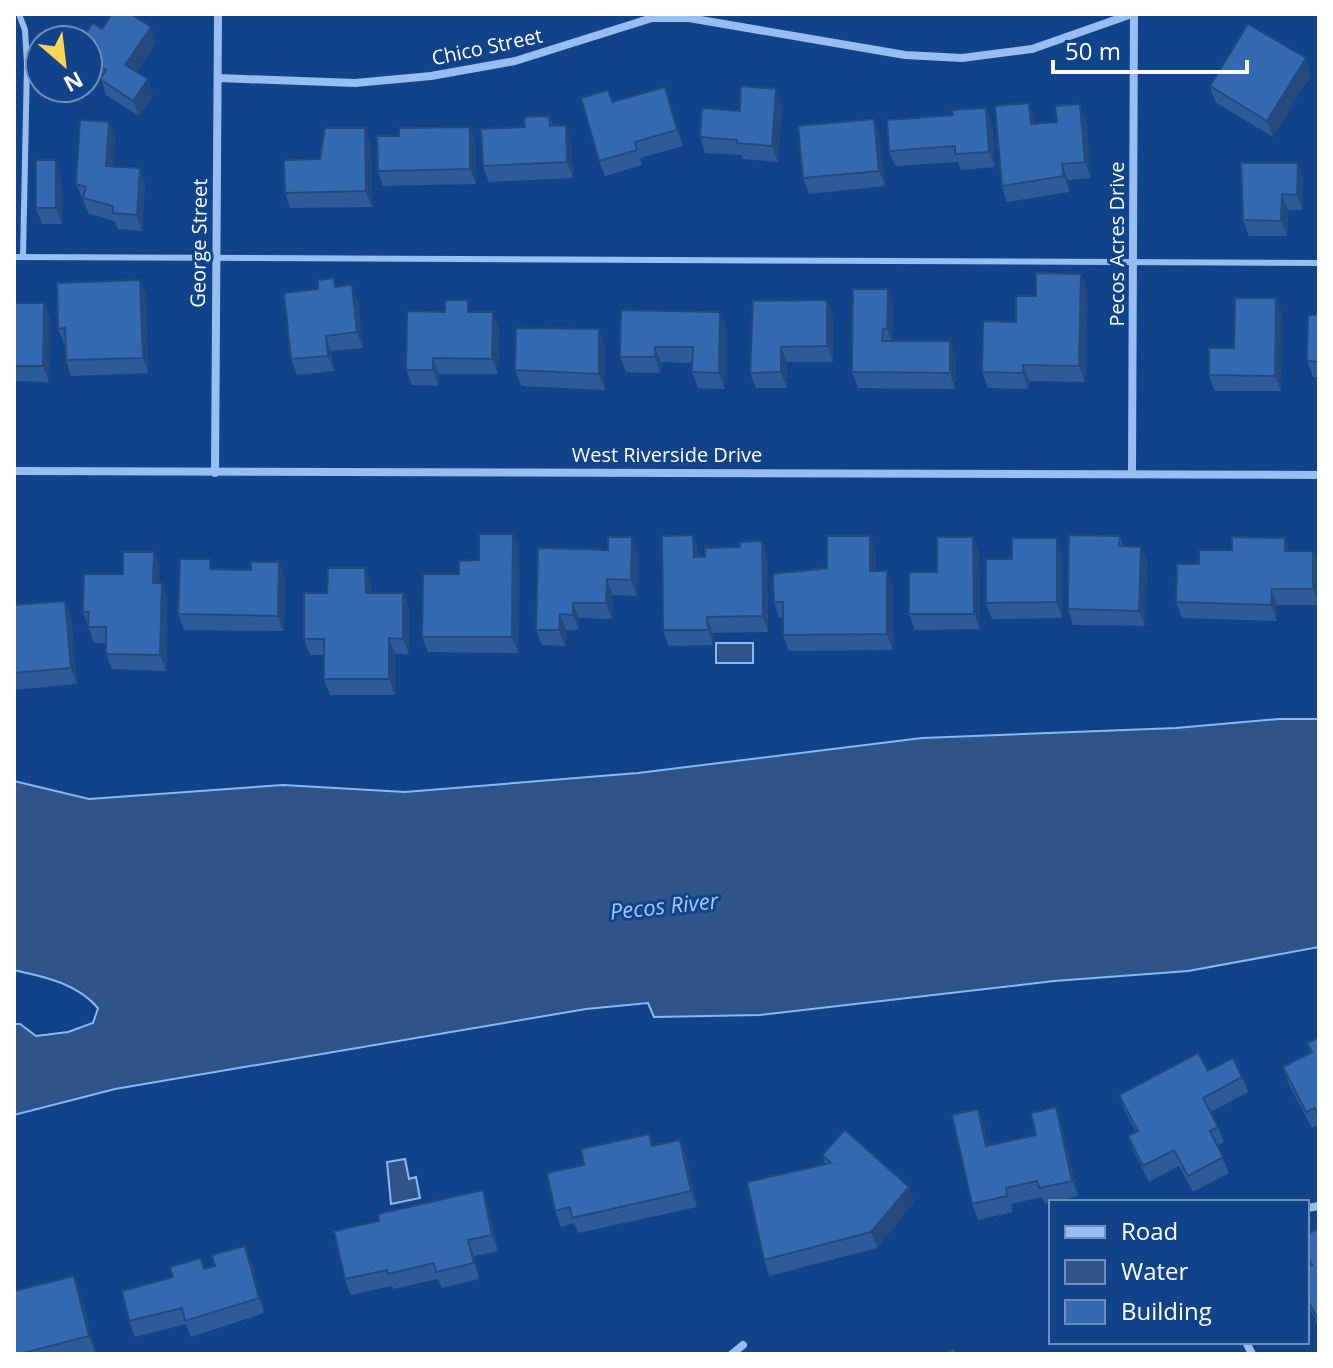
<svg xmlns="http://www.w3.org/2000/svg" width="1333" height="1368" font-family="'Open Sans',sans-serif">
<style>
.water{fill:#2e5489;stroke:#88b8f5;stroke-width:2}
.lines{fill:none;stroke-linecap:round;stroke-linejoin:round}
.service{stroke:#97bdf1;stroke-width:6}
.minor{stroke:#97bdf1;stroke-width:8}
.wall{fill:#2d5b99}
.shaded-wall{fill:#244a7d}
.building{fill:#346ab2;stroke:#244a7d;stroke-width:2}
.labels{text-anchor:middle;stroke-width:6;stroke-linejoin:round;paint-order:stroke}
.street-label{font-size:20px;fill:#fff;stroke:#11438a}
.water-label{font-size:22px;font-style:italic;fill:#a2c8f9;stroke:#11438a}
</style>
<rect width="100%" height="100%" fill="#11438a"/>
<g class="water">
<rect x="716" y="643" width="37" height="20"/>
<path d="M1279,719H1319V947L1188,971L1054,981L760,1015L654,1017L648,1003L586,1009L115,1089L14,1115V1024H20L36,1036L68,1032L93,1023L98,1008C76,983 45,977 14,970V781L89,799L283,785L405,792L638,773L922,738L1176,728Z"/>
<path d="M405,1159L409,1179L416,1177L420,1198L391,1204L387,1162Z"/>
</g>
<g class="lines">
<g class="service">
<path d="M19,14L25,30L27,64L23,257"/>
<path d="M14,257L1319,263"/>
</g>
<g class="minor">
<path d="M218,78L355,83L431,76L515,61L652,18H689L905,55L962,58L1032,49L1132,14"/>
<path d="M14,471L1319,475"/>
<path d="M215,473L218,14"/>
<path d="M1132,474L1134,14"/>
<path d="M1307,1208L1319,1206"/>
<path d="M1246,1342L1252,1354"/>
<path d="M732,1354L743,1345"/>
</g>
</g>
<g class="wall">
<path d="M151,27L156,42L137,72L153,95L139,116L106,95L101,78L88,70V40L102,29Z"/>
<path d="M1311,74L1273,137L1215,102L1210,86Z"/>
<path d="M665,87L683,146L640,158L642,165L605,176L599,161L612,102Z"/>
<path d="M776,89L782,105L778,162L743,159L741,155L705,153L700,137Z"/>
<path d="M1080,104L1086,119L1091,178L1068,180L1069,192L1007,202L1002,186L1035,119V123L1057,122Z"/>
<path d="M549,116L553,125L571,141L573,178L489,182L483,166L525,127Z"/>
<path d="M992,123L995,167L961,170L958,162L895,166L889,151Z"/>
<path d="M470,127L476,143V184L383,186L378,171Z"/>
<path d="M880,135L885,186L809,194L803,178Z"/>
<path d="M115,138L113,166L145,183L142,231L118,229L115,221L89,214L76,184Z"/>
<path d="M371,143L372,207L290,208L285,193Z"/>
<path d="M1298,163L1303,179V210H1288L1287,236H1249L1243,220Z"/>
<path d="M61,176L62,224H42L36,208Z"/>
<path d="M1081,274L1087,290L1085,382L1029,381L1028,389L988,388L982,372L1016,322L1036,296Z"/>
<path d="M140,280L146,296L148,373L71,376L66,360L65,344H64L58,329Z"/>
<path d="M337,287L358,301L363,348L331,351L334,371L297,375L291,359Z"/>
<path d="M888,289L893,305V341L956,357L955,389L858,388L852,372Z"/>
<path d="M14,299L15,303H44L50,319L49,382L14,381Z"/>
<path d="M753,301L833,315V362H787V388H756L750,373Z"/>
<path d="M473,312L499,328L498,374H439L438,386L412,385L406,370Z"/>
<path d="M1282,314L1281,391H1214L1209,375L1234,348Z"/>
<path d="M1319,315V377H1313L1307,361Z"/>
<path d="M726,327L725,389L698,388L692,372V363L661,362L660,373L626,372L620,357Z"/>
<path d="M605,344V390L521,386L515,370Z"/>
<path d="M513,534L519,550L518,653L428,652L422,637L459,574L479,560Z"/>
<path d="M693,535L699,551V557H705L740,547L767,557L768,632L713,633V645L669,646L663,630Z"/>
<path d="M1120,536L1123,546L1141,547L1147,562L1145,626L1073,625L1068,609Z"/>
<path d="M1057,538L1062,554V618L992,619L986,603L1012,559Z"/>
<path d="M1285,538L1290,551H1313L1319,566V605H1277V621L1182,618L1176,602L1199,564L1232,550Z"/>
<path d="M876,551V571L893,587V650L789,651L783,635V618H779L774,602L827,568Z"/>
<path d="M154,552L159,568V583L167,599L166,671L112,669L106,654V643H94L83,612L123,574Z"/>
<path d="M979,552L980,629L915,630L909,614L937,572Z"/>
<path d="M638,553L637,596L613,595L612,619L579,618V630H566L565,646L542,645L536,630Z"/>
<path d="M279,562L285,578L284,631L184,630L178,614L214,569L251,570Z"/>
<path d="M365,568L371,583V593H403L409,609V654H395V695H330L324,679V655H310L304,639L327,593Z"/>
<path d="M14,605L71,617L77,684L14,690Z"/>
<path d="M1319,1037V1124L1312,1128L1288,1083L1283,1067L1310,1053L1307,1043Z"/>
<path d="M1208,1071L1242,1077L1248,1092L1211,1112L1218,1127L1224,1142L1217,1146L1229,1173L1193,1192L1179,1166L1149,1182L1134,1152L1128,1136L1136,1132L1125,1111L1119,1095Z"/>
<path d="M978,1109L984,1125L989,1145L1036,1135L1061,1123L1078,1196L1045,1204L1042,1197L1011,1204L1013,1212L978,1220L972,1204Z"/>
<path d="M654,1146L686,1156L697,1207L578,1233L574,1223L561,1227L555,1211L584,1165Z"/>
<path d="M822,1155L914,1202L877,1248L769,1276L764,1260L825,1164Z"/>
<path d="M488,1206L498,1251L474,1256L479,1279L442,1288L438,1279L393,1289L392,1286L350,1295L345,1279Z"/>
<path d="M1319,1228V1327L1307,1304V1268L1310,1266L1307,1259V1234Z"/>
<path d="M251,1262L264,1313L191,1337L186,1324L135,1337L129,1321L205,1268Z"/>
<path d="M74,1276L80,1292L95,1351L85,1354H14Z"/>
</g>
<g class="shaded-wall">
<path d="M151,27L156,42L131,81L125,65Z"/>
<path d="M1306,58L1311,74L1273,137L1267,121Z"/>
<path d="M148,79L153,95L139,116L133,101Z"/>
<path d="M665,87L670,103L683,146L677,130Z"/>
<path d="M776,89L782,105L778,162L772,146Z"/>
<path d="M1029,103L1035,119L1036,140L1031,124Z"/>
<path d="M1080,104L1086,119L1091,178L1085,162Z"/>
<path d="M986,108L992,123L995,167L989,152Z"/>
<path d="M874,119L880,135L885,186L879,171Z"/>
<path d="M109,122L115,138L112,182L106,166Z"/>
<path d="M566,125L571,141L573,178L567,162Z"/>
<path d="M470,127L476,143V184L470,169Z"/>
<path d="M365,128L371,143L372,207L366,191Z"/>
<path d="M56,160L61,176L62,224L56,208Z"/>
<path d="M1298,163L1303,179V210L1297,195Z"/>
<path d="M1062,164L1068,180L1069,192L1064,176Z"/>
<path d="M140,168L145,183L142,231L137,215Z"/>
<path d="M1282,194L1288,210L1287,236L1281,221Z"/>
<path d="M1081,274L1087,290L1085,382L1079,366Z"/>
<path d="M140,280L146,296L148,373L143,358Z"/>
<path d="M352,285L358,301L363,348L357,332Z"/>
<path d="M888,289L893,305V345L887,329Z"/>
<path d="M1276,298L1282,314L1281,391L1275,376Z"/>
<path d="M827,300L833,315V362L827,346Z"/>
<path d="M44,303L50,319L49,382L43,366Z"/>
<path d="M493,312L499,328L498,374L492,359Z"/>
<path d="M720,312L726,327L725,389L719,373Z"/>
<path d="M599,329L605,344V390L599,374Z"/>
<path d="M326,336L331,351L334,371L328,356Z"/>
<path d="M950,341L956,357L955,389L950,373Z"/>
<path d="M655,347L661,362L660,373L655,357Z"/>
<path d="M781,347L787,362V388L781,372Z"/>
<path d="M433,358L439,374L438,386L433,370Z"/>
<path d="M1023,365L1029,381L1028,389L1023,373Z"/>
<path d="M513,534L519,550L518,653L512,637Z"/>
<path d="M693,535L699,551V573L694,557Z"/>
<path d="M870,536L876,551V587L870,571Z"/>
<path d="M632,537L638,553L637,596L631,580Z"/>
<path d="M973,537L979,552L980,629L974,614Z"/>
<path d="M1057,538L1062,554V618L1057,602Z"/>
<path d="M1285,538L1291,554L1285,551Z"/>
<path d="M762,541L767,557L768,632L763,616Z"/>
<path d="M1141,547L1147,562L1145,626L1139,611Z"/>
<path d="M1313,551L1319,566V605L1313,589Z"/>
<path d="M154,552L159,568V598L153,583Z"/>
<path d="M279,562L285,578L284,631L278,616Z"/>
<path d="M365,568L371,583V609L366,593Z"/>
<path d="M887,571L893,587V650L887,634Z"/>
<path d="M607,579L613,595L612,619L606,603Z"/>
<path d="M162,583L167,599L166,671L160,655Z"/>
<path d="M1272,589L1277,605V621L1271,605Z"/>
<path d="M403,593L409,609V654L403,639Z"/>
<path d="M65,601L71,617L77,684L71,668Z"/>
<path d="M573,603L579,618V630L573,615Z"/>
<path d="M560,614L566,630L565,646L559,630Z"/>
<path d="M707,617L713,633V645L708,630Z"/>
<path d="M389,638L395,654V695L389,679Z"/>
<path d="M1056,1107L1061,1123L1078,1196L1072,1181Z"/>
<path d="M978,1109L984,1125L992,1161L986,1146Z"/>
<path d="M680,1140L686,1156L697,1207L691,1191Z"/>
<path d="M909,1187L914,1202L877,1248L871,1232Z"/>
<path d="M483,1190L488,1206L498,1251L492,1235Z"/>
<path d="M468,1240L474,1256L479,1279L474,1263Z"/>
<path d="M245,1246L251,1262L264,1313L259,1298Z"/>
<path d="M74,1276L80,1292L95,1351L89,1336Z"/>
</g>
<g class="building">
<path d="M112,14H131L151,27L125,65L148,79L133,101L100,79L106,70L88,58V40H81L93,23L102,29Z"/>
<path d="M1248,24L1306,58L1267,121L1210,86Z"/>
<path d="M741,86L776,89L772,146L737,143V140L700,137L702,108L740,111Z"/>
<path d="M665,87L677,130L635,142L637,150L599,161L581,98L608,90L612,102Z"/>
<path d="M1029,103L1031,124L1057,122L1055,106L1080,104L1085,162L1062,164L1064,176L1002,186L995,106Z"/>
<path d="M986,108L989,152L955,154V146L889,151L887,120L953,115L952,110Z"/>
<path d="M549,116L550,126L566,125L567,162L483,166L481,129L525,127L524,117Z"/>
<path d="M874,119L879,171L803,178L798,126Z"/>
<path d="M80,120L109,122L106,166L140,168L137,215L113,213V206L83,198L86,187L76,184Z"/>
<path d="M470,127V169L378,171L377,136H399V128Z"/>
<path d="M325,128H365L366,191L285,193L284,160L320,159Z"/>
<rect x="36" y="160" width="20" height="48"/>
<path d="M1241,163H1298L1297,195L1282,194L1281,221L1243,220Z"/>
<path d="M1036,273L1081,274L1079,366L1023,365V373L982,372L983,321L1016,322V296H1036Z"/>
<path d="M334,278L335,287L352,285L357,332L326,336L328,356L291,359L284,293L318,289V280Z"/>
<path d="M140,280L143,358L66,360L65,328L58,329L57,283Z"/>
<path d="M853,289H888L887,329H883L882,341H950V373L852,372Z"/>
<path d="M1235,298H1276L1275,376L1209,375V348H1234Z"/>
<path d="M445,300H468V312H493L492,359L433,358V370H406L407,311L445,312Z"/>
<path d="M827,300V346L781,347V372L750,373L753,301Z"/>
<path d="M14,303H44L43,366H14Z"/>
<path d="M621,310L720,312L719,373L692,372L693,347H655V357H620Z"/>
<path d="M1308,315H1319V362L1307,361Z"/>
<path d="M516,328L599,329V374L515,370Z"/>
<path d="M479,534H513L512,637H422L423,574H459V561L479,560Z"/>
<path d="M693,535L694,557H705V548L740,547V542L762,541L763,616L707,617L708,630H663L662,536Z"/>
<path d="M1069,535L1120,536L1119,546L1141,547L1139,611L1068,609Z"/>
<path d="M827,536H870V571H887V634L783,635V602H774L773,574L827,568Z"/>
<path d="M608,537H632L631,580L607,579L606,603H573V615L560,614L559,630H536L538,548L608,550Z"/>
<path d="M937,537H973L974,614H909V572H937Z"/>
<path d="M1232,537L1285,538V551H1313V589H1272L1271,605L1176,602L1177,564H1199V550H1232Z"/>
<path d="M1012,538H1057V602L986,603V559H1012Z"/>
<path d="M123,552H154L153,583H162L160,655L106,654V627H88L89,612H83L84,574H123Z"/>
<path d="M180,559H210V569L251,570V562H279L278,616L178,614Z"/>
<path d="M328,568H365L366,593H403V639L389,638V679H324V639H304V593H327Z"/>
<path d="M65,601L71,668L14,673V605Z"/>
<path d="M1319,1037V1114L1318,1115L1315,1108L1306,1112L1283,1067L1312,1052L1307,1043Z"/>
<path d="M1198,1053L1208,1071L1233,1058L1242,1077L1203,1098L1218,1127L1210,1131L1223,1157L1188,1176L1174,1150L1143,1166L1128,1136L1138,1131L1119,1095Z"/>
<path d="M1056,1107L1072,1181L1039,1188L1037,1181L1006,1188L1007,1196L972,1204L952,1115L978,1109L986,1146L1036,1135L1031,1113Z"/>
<path d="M845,1130L909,1187L871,1232L764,1260L747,1182L831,1163L822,1155Z"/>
<path d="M649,1134L652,1146L680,1140L691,1191L572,1218L570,1207L555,1211L547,1173L584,1165L581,1149Z"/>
<path d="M483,1190L492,1235L468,1240L474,1263L436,1272L434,1263L388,1274L387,1270L345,1279L334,1231L379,1221L378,1214Z"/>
<path d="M1319,1228V1322L1307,1299V1268L1312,1265L1307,1255V1234Z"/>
<path d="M245,1246L259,1298L185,1321L182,1308L129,1321L122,1291L173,1277L170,1267L201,1258L204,1269L215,1266L212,1255Z"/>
<path d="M74,1276L89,1336L19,1354H14V1291Z"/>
<path d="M954,1349L956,1354H945Z"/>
</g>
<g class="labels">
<g class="street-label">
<text transform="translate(487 47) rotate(-12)" y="7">Chico Street</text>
<text transform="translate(199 243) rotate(-89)" y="7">George Street</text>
<text transform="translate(1117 244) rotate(-90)" y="7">Pecos Acres Drive</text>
<text x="667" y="462">West Riverside Drive</text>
</g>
<g class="water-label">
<text transform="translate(664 906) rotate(-6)" y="8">Pecos River</text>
</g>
</g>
<rect width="1333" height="1368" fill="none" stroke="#ffffff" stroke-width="32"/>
<rect x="1049" y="1200" width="260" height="144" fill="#11438a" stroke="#708eb9" stroke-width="2"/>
<rect x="1065" y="1226" width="40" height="12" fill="#97bdf1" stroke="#708eb9" stroke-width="2"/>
<text x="1121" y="1240" font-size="24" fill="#ffffff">Road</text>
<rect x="1065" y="1260" width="40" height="24" fill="#2e5489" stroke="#708eb9" stroke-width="2"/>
<text x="1121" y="1280" font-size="24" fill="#ffffff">Water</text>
<rect x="1065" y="1300" width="40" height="24" fill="#346ab2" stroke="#708eb9" stroke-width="2"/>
<text x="1121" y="1320" font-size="24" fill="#ffffff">Building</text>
<g transform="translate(64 64) rotate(152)"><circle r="38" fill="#11438a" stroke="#708eb9" stroke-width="2"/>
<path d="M0-6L14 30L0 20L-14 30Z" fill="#ffd357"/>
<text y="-12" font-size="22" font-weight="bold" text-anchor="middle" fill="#ffffff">N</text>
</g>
<path d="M1053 60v12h194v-12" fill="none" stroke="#ffffff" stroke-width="4"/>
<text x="1065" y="60" font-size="24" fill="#ffffff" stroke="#11438a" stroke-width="6" paint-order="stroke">50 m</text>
</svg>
